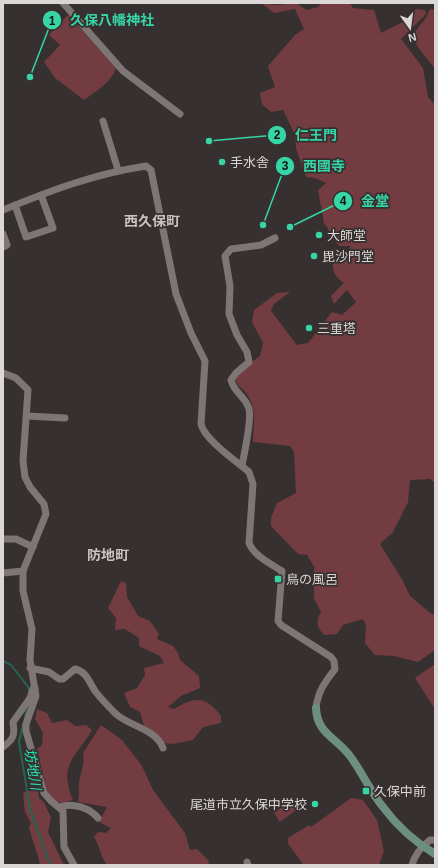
<svg xmlns="http://www.w3.org/2000/svg" width="438" height="868" font-family="Helvetica,'Noto Sans JP',sans-serif">
<style>
.green{fill:#733c41}
.lines{fill:none;stroke-linecap:round;stroke-linejoin:round}
.stream{stroke:#236650;stroke-width:2}
.street{stroke:#7e7575;stroke-width:7}
.secondary{stroke:#6d8f82;stroke-width:8}
.poi-dot{fill:#37d4a6;stroke:#373030;stroke-width:1.5}
.labels{text-anchor:middle;stroke-width:3.5;stroke-linejoin:round;paint-order:stroke}
.poi-label{font-size:13px;fill:#dcd7d7;stroke:#373030;text-anchor:start}
.neighbourhood-label{font-size:14px;font-weight:bold;fill:#ccc2c3;stroke:#373030}
.water-label{font-size:14px;font-style:italic;fill:#25e0ae;stroke:#373030}
.leader{fill:none;stroke:#37d4a6;stroke-width:1.5}
.callout-dot{fill:#37d4a6;stroke:#373030;stroke-width:1.5}
.mark-label{font-size:12px;text-anchor:middle;font-weight:bold;fill:#111}
.callout-label{font-size:14px;text-anchor:middle;font-weight:bold;fill:#37d4a6;stroke:#373030;stroke-width:3.5;stroke-linejoin:round;paint-order:stroke}
</style>
<rect width="100%" height="100%" fill="#373030"/>
<g class="green">
<path d="M261,3L276,5L296,3L307,10L318,7L321,3H350L353,8L374,10L381,33L407,20L415,14L413,9L425,10L426,14L401,39L423,68L428,97L435,105V483L430,479L410,480L408,502L393,532L380,544L403,581L410,596L430,613L435,615V650L418,662L394,656L375,655L365,643L366,625L363,619L343,625L337,634L324,635C317,628 315,621 321,612L314,598V586L310,580L315,568L307,555L298,554L271,526V518L277,503L296,493L294,452L290,446L253,442C253,428 257,409 248,396C243,387 237,388 234,376L260,356L263,343L252,322L254,310L277,293L290,292L274,304L271,311L297,345L308,343L332,312L342,315L356,302L347,290L334,304L331,296L344,283C335,277 332,272 333,261H344L349,255L350,246H339L324,223L318,190L326,183L315,178L306,177L296,148L295,135L283,110L271,112L262,104L260,93L275,87L268,66L295,35L304,29L295,9L274,13Z"/>
<path d="M430,9L435,10V69L417,46L414,33L426,18Z"/>
<path d="M68,15L116,68C112,82 95,92 84,100L55,78L44,62L60,45L49,35Z"/>
<path d="M121,581L126,583L127,597L133,607L138,616L150,621L159,634L157,639L173,646L178,653L180,660L199,676L200,688L181,696L168,707L174,709C196,696 206,696 221,716V723L203,727L193,740L173,744L165,743L144,726L140,712L130,707L124,693L137,688L145,675L144,668L164,663L160,656L139,646V638L125,629L115,630L116,618L108,608Z"/>
<path d="M435,664V709L415,678Z"/>
<path d="M37,709L47,713L52,723L67,720L75,726L86,725L92,730C75,759 58,764 73,800L62,803L54,801L47,791L37,749L42,745L43,733L35,719Z"/>
<path d="M101,725L122,740L142,766L153,790L185,833L190,850L197,849L209,861L208,865H107C99,854 101,848 94,837L98,832L106,833L111,828L99,822L107,807L78,802C80,794 78,789 79,782C81,772 85,764 83,753Z"/>
<path d="M27,791H38L39,798L44,802L51,818L48,832L64,865H40C38,852 32,841 29,827L31,823L25,812L23,793Z"/>
<path d="M351,798L363,800L377,820L384,851L379,865H304L288,844V838L309,825L311,827Z"/>
<path d="M293,799L299,808L280,822L274,813Z"/>
</g>
<g class="lines">
<g class="stream">
<path d="M3,661L11,665L29,688V691"/>
<path d="M25,717L27,708"/>
<path d="M23,725L19,742L30,809L50,865"/>
</g>
<g class="street">
<path d="M63,3L123,71L180,114"/>
<path d="M103,121L118,170"/>
<path d="M15,205L26,237L53,228L41,195"/>
<path d="M3,210C52,190 94,174 146,166L151,170L176,294L191,333L205,361L201,424C204,439 236,461 249,472L253,484L249,543C254,556 271,564 282,571L278,621L281,625L331,657L334,661L335,669C325,682 318,691 316,708"/>
<path d="M3,234L7,245L3,247"/>
<path d="M3,373L16,378L28,390L23,461L25,477L30,487L44,504L46,514L23,571V591L32,629L30,660L36,696L26,724V731L44,793L51,801L63,811L64,847L74,865"/>
<path d="M27,416L65,418"/>
<path d="M242,466C244,453 252,421 249,409C246,397 234,393 231,380L236,373L249,362L247,352L237,335L229,314L230,286L225,256L231,249L261,245L275,238"/>
<path d="M3,539H16L33,547"/>
<path d="M3,573L23,571"/>
<path d="M30,668L49,672L59,679H63L75,669C87,672 89,682 95,691C101,699 109,707 116,714C129,726 156,729 163,748"/>
<path d="M3,747C14,739 15,735 13,722L30,698L33,689L35,688"/>
<path d="M60,807C72,802 90,808 98,818"/>
<path d="M247,862L248,865"/>
<path d="M412,865C415,854 421,847 430,840H435"/>
</g>
<path class="secondary" d="M316,708C317,734 336,737 350,756C362,772 370,791 383,807C397,826 415,842 435,854"/>
</g>
<g class="poi-dot">
<circle cx="222" cy="162" r="4"/>
<circle cx="319" cy="235" r="4"/>
<circle cx="314" cy="256" r="4"/>
<circle cx="309" cy="328" r="4"/>
<rect x="274" y="575" width="8" height="8" rx="2"/>
<rect x="362" y="787" width="8" height="8" rx="2"/>
<circle cx="315" cy="804" r="4"/>
</g>
<g class="labels">
<g class="poi-label">
<text x="230" y="167">手水舎</text>
<text x="327" y="240">大師堂</text>
<text x="322" y="261">毘沙門堂</text>
<text x="317" y="333">三重塔</text>
<text x="286" y="584">鳥の風呂</text>
<text x="374" y="796">久保中前</text>
<text x="307" y="809" text-anchor="end">尾道市立久保中学校</text>
</g>
<g class="neighbourhood-label">
<text x="152" y="226">西久保町</text>
<text x="108" y="560">防地町</text>
</g>
<g class="water-label">
<text transform="translate(33 769) rotate(81)" y="5">坊地川</text>
</g>
</g>
<path class="leader" d="M30 77L52 20M209 141L277 135M263 225L285 166M290 227L343 201"/>
<g class="callout-dot">
<circle cx="30" cy="77" r="4"/>
<circle cx="209" cy="141" r="4"/>
<circle cx="263" cy="225" r="4"/>
<circle cx="290" cy="227" r="4"/>
<circle cx="52" cy="20" r="10"/>
<circle cx="277" cy="135" r="10"/>
<circle cx="285" cy="166" r="10"/>
<circle cx="343" cy="201" r="10"/>
</g>
<g class="mark-label">
<text x="52" y="25">1</text>
<text x="277" y="139">2</text>
<text x="285" y="170">3</text>
<text x="343" y="205">4</text>
</g>
<g class="callout-label">
<text x="112" y="25">久保八幡神社</text>
<text x="316" y="140">仁王門</text>
<text x="324" y="171">西國寺</text>
<text x="375" y="206">金堂</text>
</g>
<rect width="438" height="868" fill="none" stroke="#dcd7d7" stroke-width="8"/>
<g transform="translate(410 28) rotate(166)" stroke="#373030" stroke-width="3" paint-order="stroke">
<path d="M0-3L7 15L0 10L-7 15Z" fill="#dcd7d7"/>
<text y="-6" font-size="11" font-weight="bold" text-anchor="middle" fill="#dcd7d7">N</text>
</g>
</svg>
